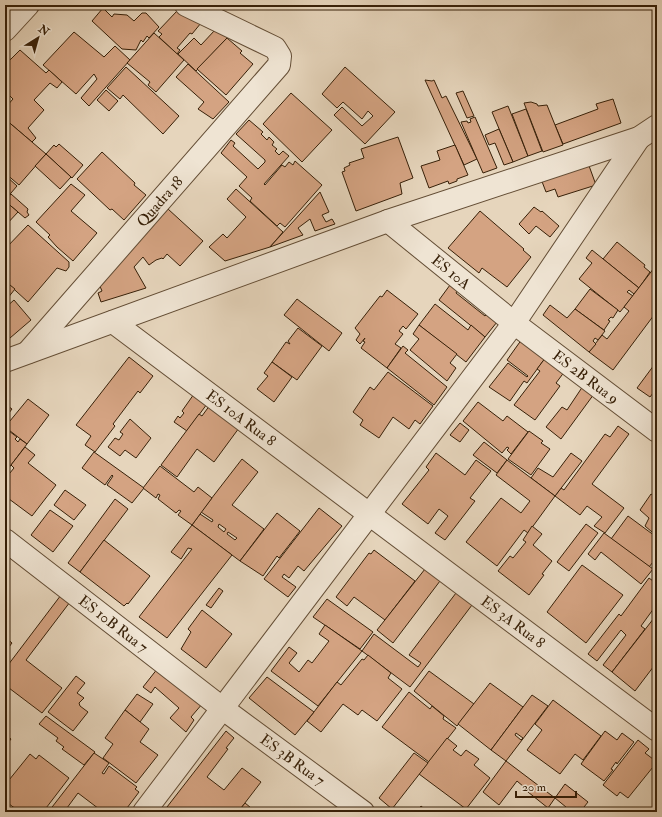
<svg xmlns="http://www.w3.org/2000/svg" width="662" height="817" font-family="'IM FELL Double Pica',serif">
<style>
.building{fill:#d4a382;stroke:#372008;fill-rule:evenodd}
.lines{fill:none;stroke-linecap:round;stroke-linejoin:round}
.minor-casing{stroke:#634d35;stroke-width:24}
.tertiary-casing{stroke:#634d35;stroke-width:24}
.minor{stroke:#efe4d3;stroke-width:22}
.tertiary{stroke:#efe4d3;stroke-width:22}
.labels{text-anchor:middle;stroke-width:4;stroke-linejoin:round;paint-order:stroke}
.street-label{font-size:15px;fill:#372008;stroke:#efe4d3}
</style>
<rect width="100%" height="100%" fill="#e6d5bc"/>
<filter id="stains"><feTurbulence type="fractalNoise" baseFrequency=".005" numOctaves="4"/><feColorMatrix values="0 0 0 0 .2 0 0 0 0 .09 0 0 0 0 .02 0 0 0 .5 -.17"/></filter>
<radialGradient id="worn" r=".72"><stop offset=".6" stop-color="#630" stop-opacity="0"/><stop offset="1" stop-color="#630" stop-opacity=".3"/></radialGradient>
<g class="building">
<path d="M103,8L112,17L114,14L127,15L134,21L142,13H146L159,27L149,38L147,36L143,42L141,40L136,50L122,49L92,21Z"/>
<path d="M177,11L201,23L192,34L190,33L177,48L180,50L177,54L159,37L162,34L158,31Z"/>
<path d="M215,30L228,37L196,71L178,54L194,38L201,45Z"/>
<path d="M74,32L104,57L115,46L130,60L89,106L81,98L97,79L94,74L76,94L43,65Z"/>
<path d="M154,33L184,60L156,92L148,85L150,82L127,63Z"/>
<path d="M227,38L242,51L240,53L253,64L226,95L197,69Z"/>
<path d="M20,50L46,73L49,70L62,82L57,88L50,83L34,100L44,110L28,128L36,138L32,142L5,119V108L13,99L5,91V63L11,59Z"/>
<path d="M188,64L229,102L213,119L198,109L204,102L176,77Z"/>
<path d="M126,67L179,116L163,134L123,95L120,99L107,88Z"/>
<path d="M345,67L395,112L365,144L334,115L342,107L362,126L373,116L368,111L362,119L343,102L337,108L322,94Z"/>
<path d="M425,80L432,81L434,80L442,98L446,96L477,159L464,165Z"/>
<path d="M106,90L118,101L109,111L97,100Z"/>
<path d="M463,91L474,116L467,118L456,93Z"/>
<path d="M291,93L332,130L302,162L263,124Z"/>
<path d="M613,99L621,123L563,144L555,125L598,109L596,104Z"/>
<path d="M531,102L537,104L538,106L547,105L563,145L543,152L524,103Z"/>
<path d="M508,106L528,156L513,162L492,112Z"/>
<path d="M526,109L542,151L528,156L512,114Z"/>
<path d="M475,117L497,168L483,173L461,122L467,121L468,123L471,122L470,119Z"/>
<path d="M5,119L46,154L19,185L5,173Z"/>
<path d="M249,120L263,132L261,134L267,140L269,137L274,142L272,145L277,149L275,151L279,155L283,151L289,156L264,184L265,185L282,165L285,167L289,162L293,165L295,161L322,185L285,227L280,223L277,226L250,201L252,198L239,186L247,177L221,153L231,140L235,143L233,146L258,169L265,162V160L236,134Z"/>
<path d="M499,129L513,162L504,165L495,143L489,145L485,135Z"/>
<path d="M398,137L413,178L400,183L402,194L356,211L342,172L345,171L344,168L350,165L349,163L364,158L361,149Z"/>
<path d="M59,144L83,165L72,178L46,154L54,145L56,147Z"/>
<path d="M455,145L468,175L457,179V181L449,184L448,181L429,188L421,166L440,160L437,151Z"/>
<path d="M102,152L135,183L134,185L146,195L124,220L112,209L110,210L77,179Z"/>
<path d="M46,154L71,177L60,189L35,166Z"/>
<path d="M588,163L596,185L558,197L555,189L546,192L541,179Z"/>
<path d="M5,175L17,186L5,200Z"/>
<path d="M71,184L85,195L71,211L97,233L73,261L57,247L48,237L50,235L36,222Z"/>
<path d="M236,189L283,232L270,247L225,261L209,247L223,234L227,238L246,217L227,199Z"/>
<path d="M320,192L329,212L322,215L326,222L332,219L335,224L315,231L310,219L298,228L303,235L270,247Z"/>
<path d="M11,194L28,209L27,212L29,215L25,218L5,201Z"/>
<path d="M5,201L18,212L5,226Z"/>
<path d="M534,207L541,212L542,211L559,226L550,237L536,226L529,234L519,224Z"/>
<path d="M168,209L203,241L180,266L167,254L163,259L162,258L156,260L149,265L143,257L134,267L146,288L101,302L98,293L102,291L99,284Z"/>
<path d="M480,211L524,249L523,250L531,257L507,287L482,268L479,273L448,248Z"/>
<path d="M28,225L69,262V267L66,271L57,268L28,302L5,281V249Z"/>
<path d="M617,242L645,265L644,267L650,272L639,288L603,259Z"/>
<path d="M592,250L639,288L634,294L629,290L627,292L633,296L620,312L579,279L592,263L586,258Z"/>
<path d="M654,268L657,270V311L613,370L589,352L602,335L607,339L629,311L624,307Z"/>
<path d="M5,281L15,289L7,299L5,297Z"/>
<path d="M450,285L457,291L456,293L485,316L487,314L497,322L485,337L439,300Z"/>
<path d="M590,289L618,310L613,318L611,317L608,320L610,321L604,330L575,309Z"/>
<path d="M387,290L418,314L406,329L403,326L399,331L403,334L395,344L401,348L387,368L361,348L365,342L363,341L365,338L360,344L356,340L360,334L355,328L380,296L382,297Z"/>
<path d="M297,299L342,333L329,351L284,315Z"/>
<path d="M14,300L31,320L10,338L5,333V308Z"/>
<path d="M435,304L468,330L471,325L485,337L466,362L419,325Z"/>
<path d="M550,305L567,318L575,309L605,331L598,340L595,338L593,341L596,344L589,352L543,315Z"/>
<path d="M419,325L457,354L450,363L456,368L447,381L410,350L419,339L413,334Z"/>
<path d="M298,328L322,346L297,380L272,362L286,342L290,344L288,341Z"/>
<path d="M522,339L546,357L527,383L524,381L510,401L489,387L508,363L527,377L528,376L507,360Z"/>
<path d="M403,346L408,350L405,353L447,387L434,405L387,368Z"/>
<path d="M129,357L153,376L140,393L138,391L113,424L115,426L95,452L85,445L91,436L76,425Z"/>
<path d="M546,357L565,371L556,383L560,386L535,420L514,405L540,371L537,369Z"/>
<path d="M657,361V388L650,397L637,388Z"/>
<path d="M272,362L292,377L274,402L257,389L268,376L264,373Z"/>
<path d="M388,372L433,406L420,424L415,420L409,429L393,417L379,438L360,425L363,420L353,412L370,387L374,390Z"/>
<path d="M583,386L594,394L561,439L546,427L562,407L567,410Z"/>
<path d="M194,394L207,404L187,431L174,422L178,416L180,418L184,413L182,411Z"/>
<path d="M28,399L49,415L27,444L5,427Z"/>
<path d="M478,402L503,421L507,416L528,432L511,454L507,450L509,448L507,447L502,453L463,421Z"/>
<path d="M5,404L12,409L5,418Z"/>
<path d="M210,405L239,428L214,462L197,449L177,477L161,465L199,414L202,416Z"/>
<path d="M130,419L151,438L136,458L125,450L120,456L108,447L115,438L119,440L123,434L120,432Z"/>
<path d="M460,423L469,430L460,442L450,435Z"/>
<path d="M618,426L629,434L592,484L624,508L605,533L594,526L602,517L587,506L580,515L555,496L561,488L564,490L605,434L610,437Z"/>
<path d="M5,428L17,437L15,439L18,442L20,439L27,444L8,469L5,467Z"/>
<path d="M529,431L543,441L541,443L550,449L531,475L508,459Z"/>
<path d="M484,442L507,460L497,473L473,455Z"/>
<path d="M25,447L35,455L28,463L56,485L32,516L5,496V479L14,468L11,465Z"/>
<path d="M94,452L144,488L132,503L107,485L113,476L112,475L105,485L82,468Z"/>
<path d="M436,453L465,475L476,460L491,471L470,498L475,501L445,540L435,533L448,516L439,509L428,524L402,504L429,470L426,467Z"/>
<path d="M571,453L582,461L555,496L531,478L538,468L553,477Z"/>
<path d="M242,459L258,472L232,505L264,529L240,561L192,525L200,514L212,522L213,520L201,512ZM219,524L226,529L224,532L218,527ZM228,532L237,538L235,540L227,534Z"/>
<path d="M507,460L555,496L528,533L524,530L497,566L466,542L501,498L521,513L530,501L496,475Z"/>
<path d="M160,466L194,492L198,487L212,498L192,525L178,515L181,511L179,510L176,513L158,499L160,495L158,494L156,498L143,488Z"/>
<path d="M65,490L86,505L74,520L54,505Z"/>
<path d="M651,494L657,498V525L652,532L645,526L649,518L640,510Z"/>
<path d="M115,499L128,509L80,572L68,563Z"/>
<path d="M319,508L342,526L304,571L298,566L289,578L284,574L282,577L296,587L288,597L264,579Z"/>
<path d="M50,510L73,526L53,552L31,535Z"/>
<path d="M277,513L300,531L279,558L277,556L263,576L240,561Z"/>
<path d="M628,516L655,536L657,533V557L649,567L611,539Z"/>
<path d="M586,524L598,533L569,571L557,562Z"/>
<path d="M192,525L232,555L167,638L139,617L192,549L188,548L181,559L171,552Z"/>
<path d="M532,526L542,534L533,545L552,561L542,574L544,575L529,595L498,571L510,556L513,558L526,542L523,540Z"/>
<path d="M604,533L653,569L641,584L601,552L595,560L588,554Z"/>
<path d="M104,540L150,576L128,604L127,603L124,606L80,572Z"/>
<path d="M374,550L415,581L385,620L354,597L347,606L336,597L369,553L371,554Z"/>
<path d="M582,565L623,595L586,643L547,612Z"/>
<path d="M425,569L440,581L393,643L377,630Z"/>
<path d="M649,578L657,584V604L641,626L645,629L612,672L603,665L626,635L621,630L597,661L588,654L619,614L621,616Z"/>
<path d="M219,588L223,591L211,608L206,605Z"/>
<path d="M456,593L472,605L410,687L362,651L374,634L418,667L421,663L409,655Z"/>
<path d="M61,595L70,602L26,660L62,688L42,713L5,685V669Z"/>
<path d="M327,599L373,632L360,649L313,617Z"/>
<path d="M202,610L232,634L206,668L181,649L191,632L188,629Z"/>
<path d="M654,618L657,621V662L635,691L612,672Z"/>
<path d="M325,625L362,651L318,706L271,671L289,647L297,653L289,663L299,672L308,660L312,663L329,641L319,634Z"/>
<path d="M5,637L12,643L5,652Z"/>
<path d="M368,655L391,673L388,678L402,689L377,721L362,710L358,715L343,704L321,732L307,721L337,682L341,685L362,659L364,660Z"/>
<path d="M158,668L203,703L191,717L194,720L186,732L170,718L179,708L155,687L151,693L143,687Z"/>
<path d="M429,671L474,704L457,726L414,691Z"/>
<path d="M76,676L85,683L77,693L84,698L79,703L80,706L88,712L73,731L48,712Z"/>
<path d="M267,677L314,712L295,735L249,698Z"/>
<path d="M490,683L523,707L491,750L458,724Z"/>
<path d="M409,692L430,709L432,706L444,716L443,719L456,728L429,762L382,727Z"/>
<path d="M137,694L153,704L140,722L125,710Z"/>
<path d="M532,695L548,706L506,761L491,750ZM516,733L523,738L521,740L515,735Z"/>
<path d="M553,700L601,736L583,760L575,754L560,774L527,750L542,730L535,724Z"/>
<path d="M125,710L149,729L140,742L158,755L136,783L103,758L113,744L105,738Z"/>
<path d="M46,716L95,752L84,765L62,749L64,747L56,741L58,738L39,724Z"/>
<path d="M226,731L234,738L226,748L228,749L207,777L224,790L242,768L261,782L238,812H173L167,807Z"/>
<path d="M605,731L617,740L622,733L634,742L617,764L616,762L611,769L613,770L604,781L581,764Z"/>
<path d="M5,734L11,739L5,747Z"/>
<path d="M447,738L457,746L453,750L461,756L466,750L479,759L474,765L490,778L466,809L419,774Z"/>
<path d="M638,740L649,749L645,753L657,762L628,798L620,792L617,796L603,785Z"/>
<path d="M94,753L109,763L102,773L104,774L109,766L137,787L135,789L139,792L124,812H103L78,793L64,812H50L49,811Z"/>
<path d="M414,753L428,763L392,809L379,798Z"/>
<path d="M30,754L36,759L39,755L69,778L43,812H20L5,801V785Z"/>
<path d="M506,761L555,798L548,808L523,788L524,787L517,781L499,805L483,792Z"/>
<path d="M565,784L588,802L580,812H572L555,798Z"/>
<path d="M245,803L256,812H238Z"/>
<path d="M421,806L428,812H417Z"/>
<path d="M497,808L502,812H494Z"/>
</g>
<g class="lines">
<g class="minor-casing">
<g id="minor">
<path d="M5,30L28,5"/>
<path id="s1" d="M388,221L514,323L657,431"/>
<path id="s2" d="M113,322L657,730"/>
<path id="s3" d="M28,352L279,65L280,56L275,48L186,5"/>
<path id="s4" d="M5,540L222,708L363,812"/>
</g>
</g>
<g class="tertiary-casing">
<g id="tertiary">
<path d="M5,361L388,221L639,138L657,126"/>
<path d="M144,812L514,323L639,138"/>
</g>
</g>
<use href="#minor" class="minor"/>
<use href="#tertiary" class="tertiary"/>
</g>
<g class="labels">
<g class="street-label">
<text dy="5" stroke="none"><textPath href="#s3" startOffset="200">Quadra 18</textPath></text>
<text dy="5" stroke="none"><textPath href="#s1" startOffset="81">ES 10A</textPath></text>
<text dy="5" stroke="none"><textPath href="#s1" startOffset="252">ES 2B Rua 9</textPath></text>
<text dy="5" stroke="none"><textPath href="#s2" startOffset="160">ES 10A Rua 8</textPath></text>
<text dy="5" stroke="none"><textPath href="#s2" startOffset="500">ES 3A Rua 8</textPath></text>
<text dy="5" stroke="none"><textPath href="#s4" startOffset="137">ES 10B Rua 7</textPath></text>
<text dy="5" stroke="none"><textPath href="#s4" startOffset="362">ES 3B Rua 7</textPath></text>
</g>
</g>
<rect width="662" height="817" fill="none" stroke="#e6d5bc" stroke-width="20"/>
<rect x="6" y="6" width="650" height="805" fill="none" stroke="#372008" stroke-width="2"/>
<rect x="10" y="10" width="642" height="797" fill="none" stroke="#372008"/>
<g transform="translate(38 38) rotate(37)" stroke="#efe4d3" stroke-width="3" paint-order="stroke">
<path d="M0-3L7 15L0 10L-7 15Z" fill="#372008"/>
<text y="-6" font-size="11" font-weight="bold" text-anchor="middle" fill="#372008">N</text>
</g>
<path d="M516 791v6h60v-6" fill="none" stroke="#372008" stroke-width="2"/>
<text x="522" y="791" font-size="12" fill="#372008" stroke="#efe4d3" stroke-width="3" paint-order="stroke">20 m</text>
<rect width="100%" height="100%" filter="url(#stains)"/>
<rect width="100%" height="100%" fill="url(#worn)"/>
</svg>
